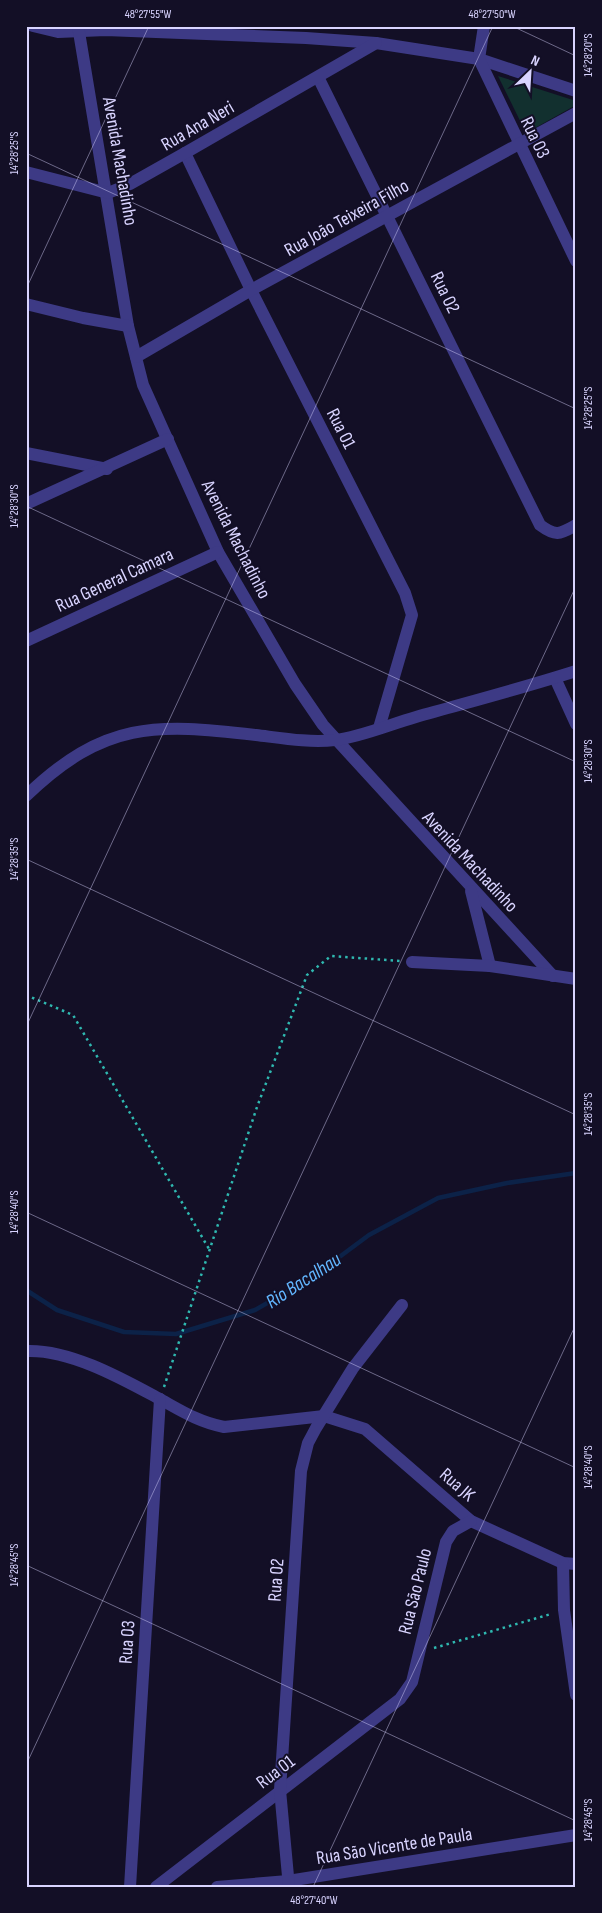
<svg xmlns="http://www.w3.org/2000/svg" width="602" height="1913" font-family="'Sofia Sans Condensed',sans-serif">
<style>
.green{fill:#12302f}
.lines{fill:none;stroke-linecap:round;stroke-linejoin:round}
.stream{stroke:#0c2248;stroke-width:4.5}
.path{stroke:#2fb8b0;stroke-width:2.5;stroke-dasharray:2.5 4;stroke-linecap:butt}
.minor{stroke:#3d3a85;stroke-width:12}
.ticks{fill:none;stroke:#d9d4ff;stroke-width:1;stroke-opacity:0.45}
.labels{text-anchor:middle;stroke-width:4;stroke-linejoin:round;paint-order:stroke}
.street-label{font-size:19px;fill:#d9d4ff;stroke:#130f26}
.water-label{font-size:20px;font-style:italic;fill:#62b6ff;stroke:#130f26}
.neatline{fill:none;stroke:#d9d4ff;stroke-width:2}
.ticks-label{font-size:12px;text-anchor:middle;fill:#d9d4ff}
</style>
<rect width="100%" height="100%" fill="#130f26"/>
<path class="green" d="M498,76L576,101V105L526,133Z"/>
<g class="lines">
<path class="stream" d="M26,1290L57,1310L124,1332L176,1334L255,1310L311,1278L369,1235L438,1198L507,1183L576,1173"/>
<g class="path">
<path d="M26,995L73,1015L209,1249"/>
<path d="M164,1387L257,1107L307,975L331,956L400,961"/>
<path d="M434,1648L551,1614"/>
</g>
<g class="minor">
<path d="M33,26L58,32L106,30L306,38L376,43L479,59L576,91"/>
<path d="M78,26L128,326L143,385L218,552L295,684L323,725L553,976"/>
<path d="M484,26L479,59L576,261"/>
<path d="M318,77L540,525C556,537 560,534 576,525"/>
<path d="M185,153L251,290L405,593L412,615L379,728"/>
<path d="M26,172L108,193L130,184L185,153L376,43"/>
<path d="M26,304L83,318L128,326"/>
<path d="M136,357L251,290L576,113"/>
<path d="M26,453L107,469"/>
<path d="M26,504L168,439"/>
<path d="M26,641L218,552"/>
<path d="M555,678L576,724"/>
<path d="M26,796C104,721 155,723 256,735C281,738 310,743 335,740C361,737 391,724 416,717C469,702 523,688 576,671"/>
<path d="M471,891L490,966"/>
<path d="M412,962L490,966L576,979"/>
<path d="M26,1351C69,1349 121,1378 158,1398C180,1410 198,1422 224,1427L324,1416L365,1429L471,1521L563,1563L576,1564"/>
<path d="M563,1563L564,1610L576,1695"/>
<path d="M130,1887L160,1399"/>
<path d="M156,1887L400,1699L412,1682L446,1542L453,1531L471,1521"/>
<path d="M217,1887L288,1881L576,1835"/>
<path d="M289,1887L280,1790L301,1471L308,1443L316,1428L353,1368L402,1305"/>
</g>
</g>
<path class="ticks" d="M512,26L576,56M26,153L576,409M26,289L149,26M26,506L576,762M26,859L576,1115M26,1027L493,26M26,1212L576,1468M26,1565L576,1821M26,1765L576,586M313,1887L576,1324"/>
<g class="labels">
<g class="street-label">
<text transform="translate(197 125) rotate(-30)" y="7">Rua Ana Neri</text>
<text transform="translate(536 137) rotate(64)" y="7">Rua 03</text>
<text transform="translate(121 161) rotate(80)" y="7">Avenida Machadinho</text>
<text transform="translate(346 217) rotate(-29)" y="7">Rua João Teixeira Filho</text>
<text transform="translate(446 292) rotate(64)" y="7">Rua 02</text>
<text transform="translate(342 428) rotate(63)" y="7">Rua 01</text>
<text transform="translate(237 539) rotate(63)" y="7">Avenida Machadinho</text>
<text transform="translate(114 579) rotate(-25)" y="7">Rua General Camara</text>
<text transform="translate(471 861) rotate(47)" y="7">Avenida Machadinho</text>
<text transform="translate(458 1484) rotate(41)" y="7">Rua JK</text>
<text transform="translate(275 1580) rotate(-86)" y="7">Rua 02</text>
<text transform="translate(414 1591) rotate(-76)" y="7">Rua São Paulo</text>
<text transform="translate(126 1642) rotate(-86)" y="7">Rua 03</text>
<text transform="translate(275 1771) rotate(-37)" y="7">Rua 01</text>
<text transform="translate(394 1845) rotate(-9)" y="7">Rua São Vicente de Paula</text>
</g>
<g class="water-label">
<text transform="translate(303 1280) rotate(-33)" y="7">Rio Bacalhau</text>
</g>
</g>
<rect width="602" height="1913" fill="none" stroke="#130f26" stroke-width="55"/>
<g transform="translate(530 72) rotate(25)" stroke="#130f26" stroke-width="4" paint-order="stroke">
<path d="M0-4L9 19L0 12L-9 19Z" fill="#d9d4ff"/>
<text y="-8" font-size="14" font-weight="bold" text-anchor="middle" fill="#d9d4ff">N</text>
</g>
<rect x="28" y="28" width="546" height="1858" class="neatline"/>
<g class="ticks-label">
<text x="148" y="18">48°27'55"W</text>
<text x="492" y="18">48°27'50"W</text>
<text transform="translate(588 55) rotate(-90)" y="4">14°28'20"S</text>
<text transform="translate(14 153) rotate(-90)" y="4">14°28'25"S</text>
<text transform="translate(588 408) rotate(-90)" y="4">14°28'25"S</text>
<text transform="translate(14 506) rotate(-90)" y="4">14°28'30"S</text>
<text transform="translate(588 761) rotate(-90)" y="4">14°28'30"S</text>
<text transform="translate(14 859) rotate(-90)" y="4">14°28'35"S</text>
<text transform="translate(588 1114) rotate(-90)" y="4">14°28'35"S</text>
<text transform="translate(14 1212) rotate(-90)" y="4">14°28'40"S</text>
<text transform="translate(588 1467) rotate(-90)" y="4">14°28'40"S</text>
<text transform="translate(14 1565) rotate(-90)" y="4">14°28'45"S</text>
<text transform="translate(588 1820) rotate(-90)" y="4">14°28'45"S</text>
<text x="314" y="1904">48°27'40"W</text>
</g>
</svg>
